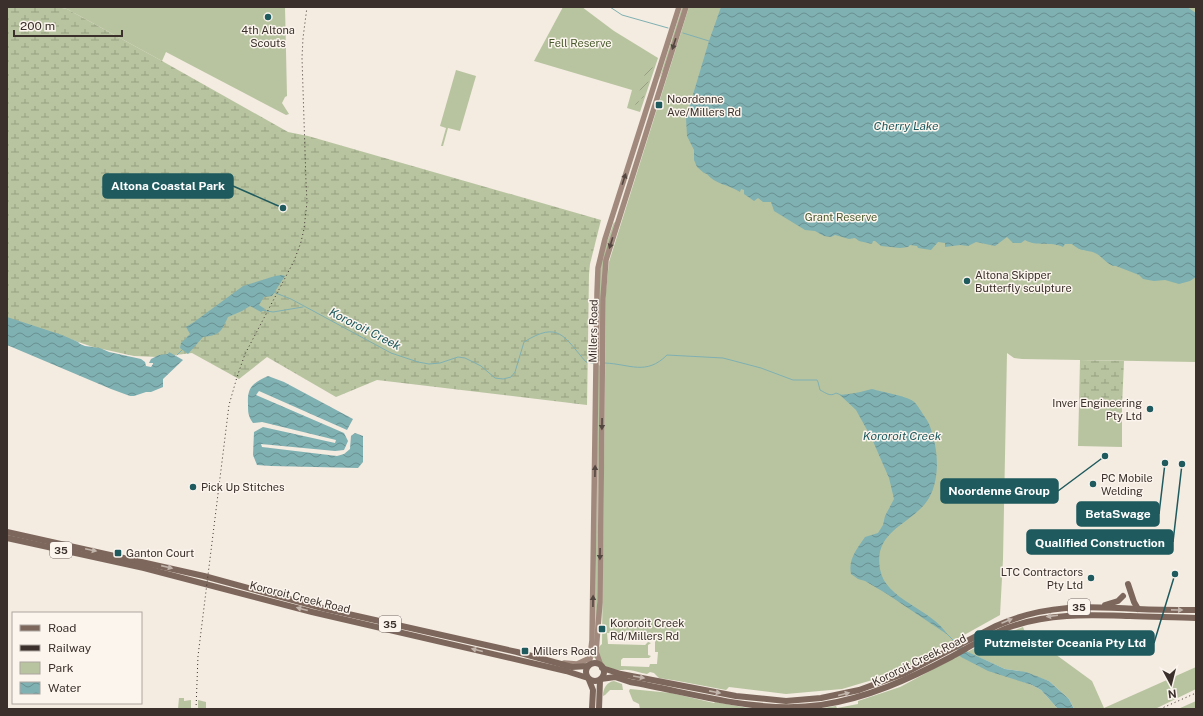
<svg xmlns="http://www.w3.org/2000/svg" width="1203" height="716" font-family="'Public Sans',sans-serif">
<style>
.green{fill:#b8c4a0;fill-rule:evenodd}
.wetland{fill:url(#wetland-marsh)}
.garden{fill:url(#garden-furrows)}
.water{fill:url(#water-waves)}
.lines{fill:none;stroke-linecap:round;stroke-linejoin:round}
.stream{stroke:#7fb0b2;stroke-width:1}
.secondary{stroke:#a18a7d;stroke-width:5.5}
.primary{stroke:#7d675c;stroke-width:6}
.rail{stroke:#3b302b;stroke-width:1;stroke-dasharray:1 3;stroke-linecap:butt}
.oneway{fill:#544640}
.oneway2{fill:#c2b5ac}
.poi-dot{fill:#1f5a5e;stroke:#fbf5ee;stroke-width:1.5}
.labels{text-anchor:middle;stroke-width:3;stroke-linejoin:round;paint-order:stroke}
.shield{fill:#fbf5ee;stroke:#756b66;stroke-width:1}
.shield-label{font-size:10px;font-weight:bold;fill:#3b302b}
.poi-label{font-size:11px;fill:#3b302b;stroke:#fbf5ee;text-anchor:start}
.park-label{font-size:11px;fill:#4a5a2e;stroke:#fbf5ee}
.street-label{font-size:11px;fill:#3b302b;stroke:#fbf5ee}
.water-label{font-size:12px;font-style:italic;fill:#1f5a5e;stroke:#fbf5ee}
.leader{fill:none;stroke:#1f5a5e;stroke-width:1.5}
.callout-dot{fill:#1f5a5e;stroke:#fbf5ee;stroke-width:1.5}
.callout{fill:#1f5a5e;stroke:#1f5a5e;stroke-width:1.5}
.callout-label{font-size:12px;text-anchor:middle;font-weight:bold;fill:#fff}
</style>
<defs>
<pattern id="wetland-marsh" width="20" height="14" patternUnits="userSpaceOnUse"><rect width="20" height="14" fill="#b8c4a0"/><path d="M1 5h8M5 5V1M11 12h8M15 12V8" fill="none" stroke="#97a083"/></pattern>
<pattern id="garden-furrows" width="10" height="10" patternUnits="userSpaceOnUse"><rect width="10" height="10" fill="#b8c4a0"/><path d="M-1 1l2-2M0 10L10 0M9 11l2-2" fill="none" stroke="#97a083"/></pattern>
<pattern id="water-waves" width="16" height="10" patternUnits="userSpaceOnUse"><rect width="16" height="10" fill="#7fb0b2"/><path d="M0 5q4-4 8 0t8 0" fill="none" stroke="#699091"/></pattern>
</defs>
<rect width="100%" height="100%" fill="#f4ebe1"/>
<g class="green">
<path d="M57,7H285L287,96L285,97L282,103L289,114L286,115L166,52L162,61L67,9Z"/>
<path d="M563,7H582L614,31L658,58L640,112L627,108L632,90L534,61Z"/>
<path d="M682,7H684L664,69L659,80Z"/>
<path d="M689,7H1196V362L1022,359L1014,358L1007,353L1003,559L1000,615L896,673L842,689L786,694L729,687L726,690L678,681L659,678L654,673L650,672L647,674C640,673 630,669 623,670C612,670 601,668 599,655C598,651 598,647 602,644L606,291L609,262ZM607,633L655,634V652H658L657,664H650L649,667L621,666V660L623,658H649L651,656L648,655V645L651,643L648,642L645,645L608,644Z"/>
<path d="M456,70L476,76L460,131L448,128L443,146H441L446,128L440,126Z"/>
<path d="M614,222L615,223L604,259L600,361H598L599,278L602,256Z"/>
<path d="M598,364L600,366L597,616L595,658H593L595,638Z"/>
<path d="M1079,405L1122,406V447L1078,446Z"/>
<path d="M1023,627L1025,632L1092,681L1104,708L1196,667V689L1155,709H1074L1069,699L1049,681L1019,671L1005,669L967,652L997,637Z"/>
<path d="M960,655L979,666L1032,685L1041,690L1058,709H816L836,706L837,708L858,704V701L900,687Z"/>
<path d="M614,681L622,684L623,690H610L605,695L603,696C603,688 607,682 614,681Z"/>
<path d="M630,689L671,693L714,703L715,702L754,709H640L639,704L633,701L629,691Z"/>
<path d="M179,698H184V701L191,700V709H178Z"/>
<path d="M198,700L206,702V709H198Z"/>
<path d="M1196,701V709H1178Z"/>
</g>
<g class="wetland">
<path d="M7,7H57L67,9L162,61L288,132L308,136L601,220L590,264L589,274L587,405L377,380L336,397L267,357L239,379L192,353L158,357L134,356L93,347L7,318Z"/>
<path d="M1080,360L1124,361L1122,406L1079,405Z"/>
</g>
<path class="garden" d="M648,64L653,66L643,99L640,98L636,109H634Z"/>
<g class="water">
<path d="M721,7H1187L1196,13V277L1190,281L1179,284L1165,280L1154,281L1143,279L1139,275L1116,266C1109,267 1102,256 1095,253C1086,249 1082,253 1072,244H1065L1063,247C1051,241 1036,247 1025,240L1021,243H1013L1007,237L995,246L976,242L968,246L960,245L945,247V243L938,242L931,250L918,248L917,246L910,245L908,247L900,248L881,246L875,241H873L872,244L859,241L855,238L849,239L835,235L831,237L824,236L815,231L805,230L774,211L771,202H763L758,198L754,201L744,194V190L741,189L740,192C730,185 714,184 707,174L704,173L697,167L694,160V150L687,136L686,118L709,41Z"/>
<path d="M282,275L285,276L272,296L264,297L259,305L265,309L261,312L250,306L242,311L228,317C221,332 220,335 203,337L188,354L180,348L181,343L190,334L186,327L194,322L243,286L275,276Z"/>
<path d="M7,317L62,335L78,342L80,344L85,346L100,348L109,352L141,359L145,362L146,366L151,367L153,364V363H149L151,359L159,355L168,354L169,352L183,360L163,379V387L151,392H146L134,396H130L111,389L7,345Z"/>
<path d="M268,376L284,382L353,419L347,430L259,391L256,395L344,433L348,441L344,450L335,451L261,444L262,447L337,456L344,454L350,449L351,436L355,433L363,436V462L358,468L271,466L257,465L253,455L254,432L263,427L335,443L336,440L262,422L253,423C248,416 248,412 248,404C247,387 253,383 268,376Z"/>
<path d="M872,389C882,392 906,396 913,401C916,403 919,408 921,411C923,415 927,419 929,424C938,446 941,477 929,498C913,525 873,529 880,569C885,600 931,608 948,635L887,594L865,581L858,579L851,574C848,559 857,549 865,537L878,533L883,525L885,516L894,499L889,478L872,439L856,410L840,395C852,394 861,392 872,389Z"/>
<path d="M956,641L968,652L1005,669L1026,672L1049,681L1069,699L1074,709H1058L1041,690L1032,685L988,671L961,657L959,655L955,643Z"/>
</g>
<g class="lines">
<g class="stream">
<path d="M610,7L622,15L668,28"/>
<path d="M683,33L709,41"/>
<path d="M273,292L291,299L391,353L418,362L429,364L440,363L458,357L465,358L481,366L495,378L503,379L511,377L515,372L524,342C559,320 564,337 586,362L593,363"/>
<path d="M261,310L273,312L303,307"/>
<path d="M177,355L183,349"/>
<path d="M605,363C630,364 646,376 667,355L723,358L761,368L793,380H817L818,382L820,390C826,393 830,397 836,393L841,395"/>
<path d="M947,634L955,642"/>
</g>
<g class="secondary">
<path d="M564,663L577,664L590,658"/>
<path d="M589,665L592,640L597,293L598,268L605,239L679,7"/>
<path d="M601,666L596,652L600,602L603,298L606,260L686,7"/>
</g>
<g class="primary">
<path d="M7,532L204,576L326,609L517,652L572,667L588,666"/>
<path d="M7,538L144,568L312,612L566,671L588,678"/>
<path d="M1128,584L1134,602L1138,609"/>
<path d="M1105,605L1118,601L1123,596"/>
<circle cx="595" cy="672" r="9"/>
<path d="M602,668L621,674L736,696L786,701L821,698L859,690L903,674L996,626C1045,604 1086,606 1138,609C1157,610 1177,610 1196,610"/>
<path d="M601,679L615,677L630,682C693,693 757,714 821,705C868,698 909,679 951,657C971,646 991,633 1013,626C1052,613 1089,615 1130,616C1152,617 1174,617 1196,618"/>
<path d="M589,680L593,690L592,709"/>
<path d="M599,709L600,680"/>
</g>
<g class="rail">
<path d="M196,709L198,656L229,405L237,377L245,354L294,261L301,242L304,229L307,202L306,182L302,58L303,38L307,7"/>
<path d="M1160,709L1196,693"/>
</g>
</g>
<defs><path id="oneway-solid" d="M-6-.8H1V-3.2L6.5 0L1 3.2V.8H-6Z"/></defs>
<g class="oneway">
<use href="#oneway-solid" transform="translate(674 44) rotate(108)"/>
<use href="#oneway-solid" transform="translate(624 179) rotate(-72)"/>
<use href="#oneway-solid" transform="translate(611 243) rotate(107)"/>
<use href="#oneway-solid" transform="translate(602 424) rotate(91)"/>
<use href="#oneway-solid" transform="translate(595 471) rotate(-89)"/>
<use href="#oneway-solid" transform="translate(600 554) rotate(91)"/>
<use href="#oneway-solid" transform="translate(593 601) rotate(-89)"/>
</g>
<g class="oneway2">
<use href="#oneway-solid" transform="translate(91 550) rotate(12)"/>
<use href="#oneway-solid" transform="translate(167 567) rotate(13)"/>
<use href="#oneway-solid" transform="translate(302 609) rotate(-165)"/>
<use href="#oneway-solid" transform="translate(1177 610) rotate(1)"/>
<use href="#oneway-solid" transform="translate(1052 616) rotate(173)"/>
<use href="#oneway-solid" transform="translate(1007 621) rotate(-23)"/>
<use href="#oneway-solid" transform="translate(477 650) rotate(-166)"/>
<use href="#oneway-solid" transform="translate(639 677) rotate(10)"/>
<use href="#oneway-solid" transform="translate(715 692) rotate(11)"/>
<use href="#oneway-solid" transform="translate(844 694) rotate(-14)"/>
</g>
<g class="poi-dot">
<circle cx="268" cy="17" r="4"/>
<rect x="655" y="101" width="8" height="8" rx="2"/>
<circle cx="967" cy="281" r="4"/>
<circle cx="1150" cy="409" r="4"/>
<circle cx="1093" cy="484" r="4"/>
<circle cx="193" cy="487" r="4"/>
<rect x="114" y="549" width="8" height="8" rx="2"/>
<circle cx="1091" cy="578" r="4"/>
<rect x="598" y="625" width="8" height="8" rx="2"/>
<rect x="521" y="647" width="8" height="8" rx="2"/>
</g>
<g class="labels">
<g class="shield">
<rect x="50" y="542" width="22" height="16" rx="3"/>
<rect x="1068" y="599" width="22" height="16" rx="3"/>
<rect x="379" y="616" width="22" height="16" rx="3"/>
</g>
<g class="shield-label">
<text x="61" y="554">35</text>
<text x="1079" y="611">35</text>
<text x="390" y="628">35</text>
</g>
<g class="poi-label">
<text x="268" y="34" text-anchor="middle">4th Altona<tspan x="268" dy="13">Scouts</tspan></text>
<text x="667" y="103">Noordenne<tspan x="667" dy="13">Ave/Millers Rd</tspan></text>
<text x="975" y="279">Altona Skipper<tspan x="975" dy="13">Butterfly sculpture</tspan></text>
<text x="1142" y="407" text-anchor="end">Inver Engineering<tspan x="1142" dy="13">Pty Ltd</tspan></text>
<text x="1101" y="482">PC Mobile<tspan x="1101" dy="13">Welding</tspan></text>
<text x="201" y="491">Pick Up Stitches</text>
<text x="126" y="557">Ganton Court</text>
<text x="1083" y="576" text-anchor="end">LTC Contractors<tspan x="1083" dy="13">Pty Ltd</tspan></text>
<text x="610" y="627">Kororoit Creek<tspan x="610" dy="13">Rd/Millers Rd</tspan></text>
<text x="533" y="655">Millers Road</text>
</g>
<g class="park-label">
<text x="580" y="47">Fell Reserve</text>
<text x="841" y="221">Grant Reserve</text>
</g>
<g class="street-label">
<text transform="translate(593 331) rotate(-89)" y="4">Millers Road</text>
<text transform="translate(300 597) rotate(14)" y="4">Kororoit Creek Road</text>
<text transform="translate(919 660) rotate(-26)" y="4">Kororoit Creek Road</text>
</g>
<g class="water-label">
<text x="906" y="130">Cherry Lake</text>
<text transform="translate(365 329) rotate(27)" y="4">Kororoit Creek</text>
<text x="902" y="440">Kororoit Creek</text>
</g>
</g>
<path class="leader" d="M283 208L233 186M1105 456L1058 491M1165 463L1159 514M1182 464L1173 542M1175 574L1154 643"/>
<g class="callout-dot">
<circle cx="283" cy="208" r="4"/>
<circle cx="1105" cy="456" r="4"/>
<circle cx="1165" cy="463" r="4"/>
<circle cx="1182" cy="464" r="4"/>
<circle cx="1175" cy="574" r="4"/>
</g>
<g class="callout">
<rect x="103" y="174" width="130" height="24" rx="4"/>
<rect x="941" y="479" width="117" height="24" rx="4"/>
<rect x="1077" y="502" width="82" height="24" rx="4"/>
<rect x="1027" y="530" width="146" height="24" rx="4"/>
<rect x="975" y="631" width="179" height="24" rx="4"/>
</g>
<g class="callout-label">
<text x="168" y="190">Altona Coastal Park</text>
<text x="999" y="495">Noordenne Group</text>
<text x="1118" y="518">BetaSwage</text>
<text x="1100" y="547">Qualified Construction</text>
<text x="1065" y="647">Putzmeister Oceania Pty Ltd</text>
</g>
<rect width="1203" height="716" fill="none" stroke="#3b302b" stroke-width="16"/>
<rect x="12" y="612" width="130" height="92" fill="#fbf5ee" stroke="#aea6a0"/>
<rect x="20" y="625" width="20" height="6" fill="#7d675c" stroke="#aea6a0"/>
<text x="48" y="632" font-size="12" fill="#3b302b">Road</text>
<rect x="20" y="645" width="20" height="6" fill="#3b302b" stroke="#aea6a0"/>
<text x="48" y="652" font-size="12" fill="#3b302b">Railway</text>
<rect x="20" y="662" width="20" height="12" fill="#b8c4a0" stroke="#aea6a0"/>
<text x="48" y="672" font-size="12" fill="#3b302b">Park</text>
<rect x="20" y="682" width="20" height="12" fill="url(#water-waves)" stroke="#aea6a0"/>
<text x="48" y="692" font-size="12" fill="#3b302b">Water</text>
<g transform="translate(1171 684) rotate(173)" stroke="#fbf5ee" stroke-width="3" paint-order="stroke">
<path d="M0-3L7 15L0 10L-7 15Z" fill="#3b302b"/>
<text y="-6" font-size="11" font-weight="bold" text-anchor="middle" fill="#3b302b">N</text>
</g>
<path d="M14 30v6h108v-6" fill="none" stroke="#3b302b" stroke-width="2"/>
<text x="20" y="30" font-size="12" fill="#3b302b" stroke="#fbf5ee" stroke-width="3" paint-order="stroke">200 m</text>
</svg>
